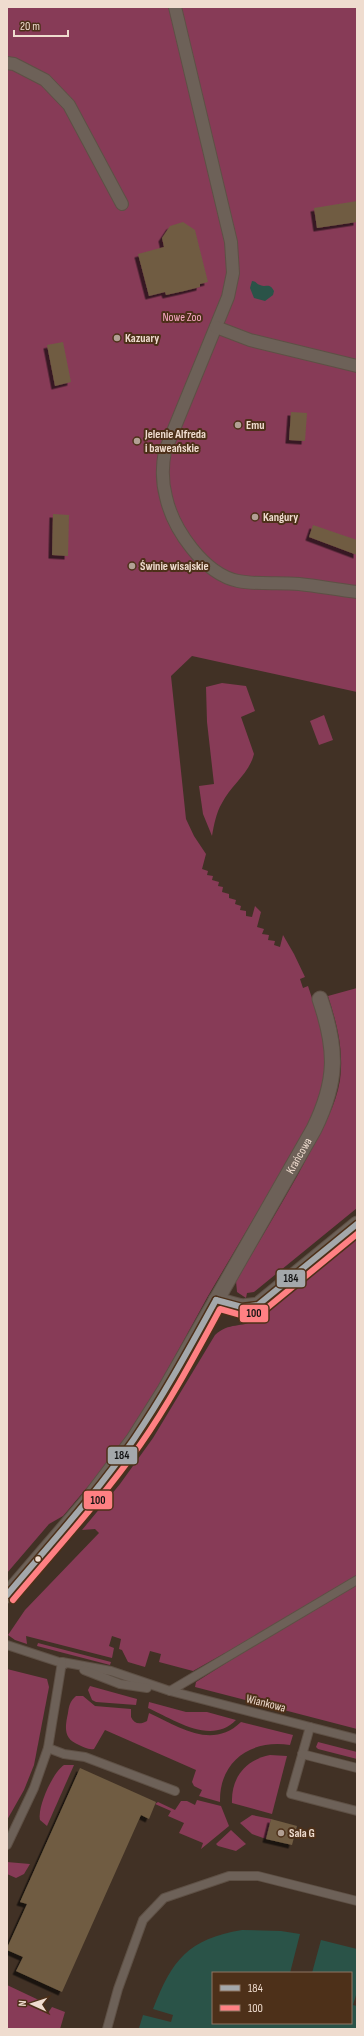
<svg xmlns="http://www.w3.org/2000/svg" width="364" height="2036" font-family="'Sofia Sans Condensed',sans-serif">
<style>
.green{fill:#873b57}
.water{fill:#2a5348}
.building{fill:#6f5c42;filter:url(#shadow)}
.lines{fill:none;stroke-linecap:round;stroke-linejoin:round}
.service-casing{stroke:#5e5045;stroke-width:10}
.pedestrian-casing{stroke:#5e5045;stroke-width:14}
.minor-casing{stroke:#5e5045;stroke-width:17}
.service{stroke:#6d6158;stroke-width:8}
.pedestrian{stroke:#6d6158;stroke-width:12}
.minor{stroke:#6d6158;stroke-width:15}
.bus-1-casing{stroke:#4d3019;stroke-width:9}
.bus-2-casing{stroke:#4d3019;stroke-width:9}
.bus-1{stroke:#a4a8ab;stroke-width:6}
.bus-2{stroke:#ff8083;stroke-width:6}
.poi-dot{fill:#b2a094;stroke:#4d3019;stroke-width:1.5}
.bus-dot{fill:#efdccf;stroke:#4d3019;stroke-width:1.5}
.labels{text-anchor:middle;stroke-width:4;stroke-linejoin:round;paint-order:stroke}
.park-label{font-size:12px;fill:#f7a8c3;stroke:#4d3019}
.poi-label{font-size:12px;font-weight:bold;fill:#efdccf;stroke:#4d3019;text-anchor:start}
.street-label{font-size:12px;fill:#efdccf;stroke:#4d3019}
.line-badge{stroke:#4d3019;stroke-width:1.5}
.pale-badge-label{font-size:11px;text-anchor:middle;font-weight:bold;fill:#111}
</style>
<defs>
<filter id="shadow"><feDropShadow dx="-3.5" dy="3.5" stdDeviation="0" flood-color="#0009"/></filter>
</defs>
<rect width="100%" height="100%" fill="#413125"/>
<g class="green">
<path d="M7,7H357V692L192,656L171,676L186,819L194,836L206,854L202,869L208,871L207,875L213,876L212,880L219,882L218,886L223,887L222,892L229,894V898L236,900L235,904L241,906L240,910L246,911V916L252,917L255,906L261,912L257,927L264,929L262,934L269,935L268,940L275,941L274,945L280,947L283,935L294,954L305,977L300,979L303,988L308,986L325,1038L326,1077L314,1116L208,1296L163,1378L134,1426L101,1471L63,1516L49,1524L7,1573Z"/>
<path d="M222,683L246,686L255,711L241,717L254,754C249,774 231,785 222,803C216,813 214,825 212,836L203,814L199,786L214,784L207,722L206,687Z"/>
<path d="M324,715L333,740L319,745L310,721Z"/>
<path d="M357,988V1208L254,1292L247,1293L246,1298L237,1292L236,1281C261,1238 287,1196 310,1152C322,1129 336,1106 340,1080C344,1051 337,1024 328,996Z"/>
<path d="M357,1237V1729L195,1687L196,1682L234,1658L225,1653L193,1671L159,1662L161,1654L150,1651L145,1667L128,1662L122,1650L119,1649L121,1639L112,1636L109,1646L114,1648L112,1658L26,1636L27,1644L15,1640L8,1635L25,1610L99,1533L95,1529L82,1530L120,1484L153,1438L215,1335C229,1322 242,1328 255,1320V1316L266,1311Z"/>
<path d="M38,1643L111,1662L110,1665L37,1646Z"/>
<path d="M7,1669L47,1679L49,1687L34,1765L24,1790L7,1820Z"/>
<path d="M90,1686L137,1699L136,1705L96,1702L92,1700L88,1690Z"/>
<path d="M76,1696H83L95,1706L131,1709V1717C134,1724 140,1725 147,1721L149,1713C179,1727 212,1750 241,1722L293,1735L290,1745C251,1739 219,1761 220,1802L199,1796L202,1790L194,1786L192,1782L196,1770L105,1730L94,1749C88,1750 84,1747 79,1745C63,1739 65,1727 68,1713C69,1706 70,1701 76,1696Z"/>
<path d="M149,1702L186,1712H207L236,1720C211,1746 173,1719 148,1708Z"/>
<path d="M318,1742L357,1752V1759L318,1749L316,1747Z"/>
<path d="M270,1755L287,1756L272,1814L232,1803C231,1778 245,1760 270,1755Z"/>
<path d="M64,1765H74L47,1826L40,1820C37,1807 53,1772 64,1765Z"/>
<path d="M197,1800L221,1806L229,1826L201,1849L203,1843L179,1833L184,1823L168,1816L171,1811L155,1804L158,1802L175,1810L181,1801H187L195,1805Z"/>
<path d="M252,1815L271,1819L266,1839L252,1834L240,1823Z"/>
<path d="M231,1830L246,1844L236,1851L218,1846L216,1844Z"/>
<path d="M7,1862L30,1864L24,1874L16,1878L7,1874Z"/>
<path d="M7,1985L43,2002L40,2009L48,2013L52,2007L65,2012L60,2029H7Z"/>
</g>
<g class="water">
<path d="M252,281C256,281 256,284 260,285C267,288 269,282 274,291L273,295L265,301L254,298L250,288Z"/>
<path d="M242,1930L281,1931L300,1934L290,1973H213V2023H351V1973H312L321,1940L357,1949V1992L353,2005L357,2006V2029L139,2028L143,2015L171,2022L173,2015L153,2009C172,1960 188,1939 242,1930Z"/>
</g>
<g class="building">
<path d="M357,201V222L317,228L314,208Z"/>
<path d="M183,222L195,230L208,282L200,284V287L184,291L166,295L165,292L149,296L138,254L164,247L162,238L170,226Z"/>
<path d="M63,342L71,382L55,386L47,345Z"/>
<path d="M291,412L307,413L305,441L289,440Z"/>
<path d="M53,514L69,515L68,556L52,555Z"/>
<path d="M313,525L357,540V555L309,537Z"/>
<path d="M80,1768L156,1802L149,1819L141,1815L62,1992L16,1971L23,1957L7,1950V1948L27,1904L20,1902Z"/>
<path d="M271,1819L297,1826L292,1845L266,1839Z"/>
</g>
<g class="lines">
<g class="service-casing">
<g id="service">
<path d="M7,1645L65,1664"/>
<path d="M62,1662L111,1671L170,1691L357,1739"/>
<path d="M84,1670L120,1684L147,1688"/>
<path d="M170,1691L357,1580"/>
<path d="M310,1727L291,1794L357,1811"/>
<path d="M48,1748L64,1754L85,1757L175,1791"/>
<path d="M302,1754L357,1768"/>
<path d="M7,1845L34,1788L48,1748L62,1662"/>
<path d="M107,2029L118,1989L143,1920L164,1898L229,1876H258L357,1901"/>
</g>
</g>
<g class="pedestrian-casing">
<g id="pedestrian">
<path d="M175,7L231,242L233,273L228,297L165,451C162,466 162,482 166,497C173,529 204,574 238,581C259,585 279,582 299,584C319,586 338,590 357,592"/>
<path d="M7,63L14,64L45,80L69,105L122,204"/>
<path d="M216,327L250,340L357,366"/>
</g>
</g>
<g class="minor-casing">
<g id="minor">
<path d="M216,1300L242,1307L258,1305L357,1224"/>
<path id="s1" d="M7,1595L85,1504L134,1439L165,1390L314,1129C338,1080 337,1049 320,999"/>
</g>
</g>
<use href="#service" class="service"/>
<use href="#pedestrian" class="pedestrian"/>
<use href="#minor" class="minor"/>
<g class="bus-1-casing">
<g id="bus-1">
<path d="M216,1300L242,1307L258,1305L357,1224"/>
<path d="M7,1595C50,1544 96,1494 134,1439C164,1395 190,1347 216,1300"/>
</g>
</g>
<g class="bus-2-casing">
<path id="bus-2" d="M13,1600C56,1549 101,1500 140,1445C170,1402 195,1355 220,1309L241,1315L262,1312L357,1234"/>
</g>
<use href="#bus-1" class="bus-1"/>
<use href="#bus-2" class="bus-2"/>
</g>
<g class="poi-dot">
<circle cx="117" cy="338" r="4"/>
<circle cx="238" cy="425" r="4"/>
<circle cx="137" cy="441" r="4"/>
<circle cx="255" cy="517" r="4"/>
<circle cx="132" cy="566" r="4"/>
<circle cx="281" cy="1833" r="4"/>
</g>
<circle class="bus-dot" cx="38" cy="1559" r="3.5"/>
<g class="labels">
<g class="park-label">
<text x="182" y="321">Nowe Zoo</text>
</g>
<g class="poi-label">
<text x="125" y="342">Kazuary</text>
<text x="246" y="429">Emu</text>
<text x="145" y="438">Jelenie Alfreda<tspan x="145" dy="14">i baweańskie</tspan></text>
<text x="263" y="521">Kangury</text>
<text x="140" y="570">Świnie wisajskie</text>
<text x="289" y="1837">Sala G</text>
</g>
<g class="street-label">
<text dy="4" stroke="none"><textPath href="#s1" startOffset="529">Krańcowa</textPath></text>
<text transform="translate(266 1703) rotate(14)" y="4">Wiankowa</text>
</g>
</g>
<g class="line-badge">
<rect x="276" y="1269" width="30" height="19" rx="4" fill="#a4a8ab"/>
<rect x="239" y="1304" width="30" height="19" rx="4" fill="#ff8083"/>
<rect x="107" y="1446" width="31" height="19" rx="4" fill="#a4a8ab"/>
<rect x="83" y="1490" width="30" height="20" rx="4" fill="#ff8083"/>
</g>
<g class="pale-badge-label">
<text x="291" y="1282">184</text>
<text x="254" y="1317">100</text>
<text x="122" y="1459">184</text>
<text x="98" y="1504">100</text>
</g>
<rect width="364" height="2036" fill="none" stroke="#efdccf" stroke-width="16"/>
<rect x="212" y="1972" width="140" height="52" fill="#4d3019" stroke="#8e7562"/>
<rect x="220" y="1985" width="20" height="6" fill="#a4a8ab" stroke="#8e7562"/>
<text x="248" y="1992" font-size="12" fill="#efdccf">184</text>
<rect x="220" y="2005" width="20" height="6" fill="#ff8083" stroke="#8e7562"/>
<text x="248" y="2012" font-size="12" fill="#efdccf">100</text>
<g transform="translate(32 2004) rotate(273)" stroke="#4d3019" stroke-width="3" paint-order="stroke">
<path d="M0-3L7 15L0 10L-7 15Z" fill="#efdccf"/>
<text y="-6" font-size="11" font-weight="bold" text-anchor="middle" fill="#efdccf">N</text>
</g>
<path d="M14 30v6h54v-6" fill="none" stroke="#efdccf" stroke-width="2"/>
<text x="20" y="30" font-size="12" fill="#efdccf" stroke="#4d3019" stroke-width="3" paint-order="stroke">20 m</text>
</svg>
